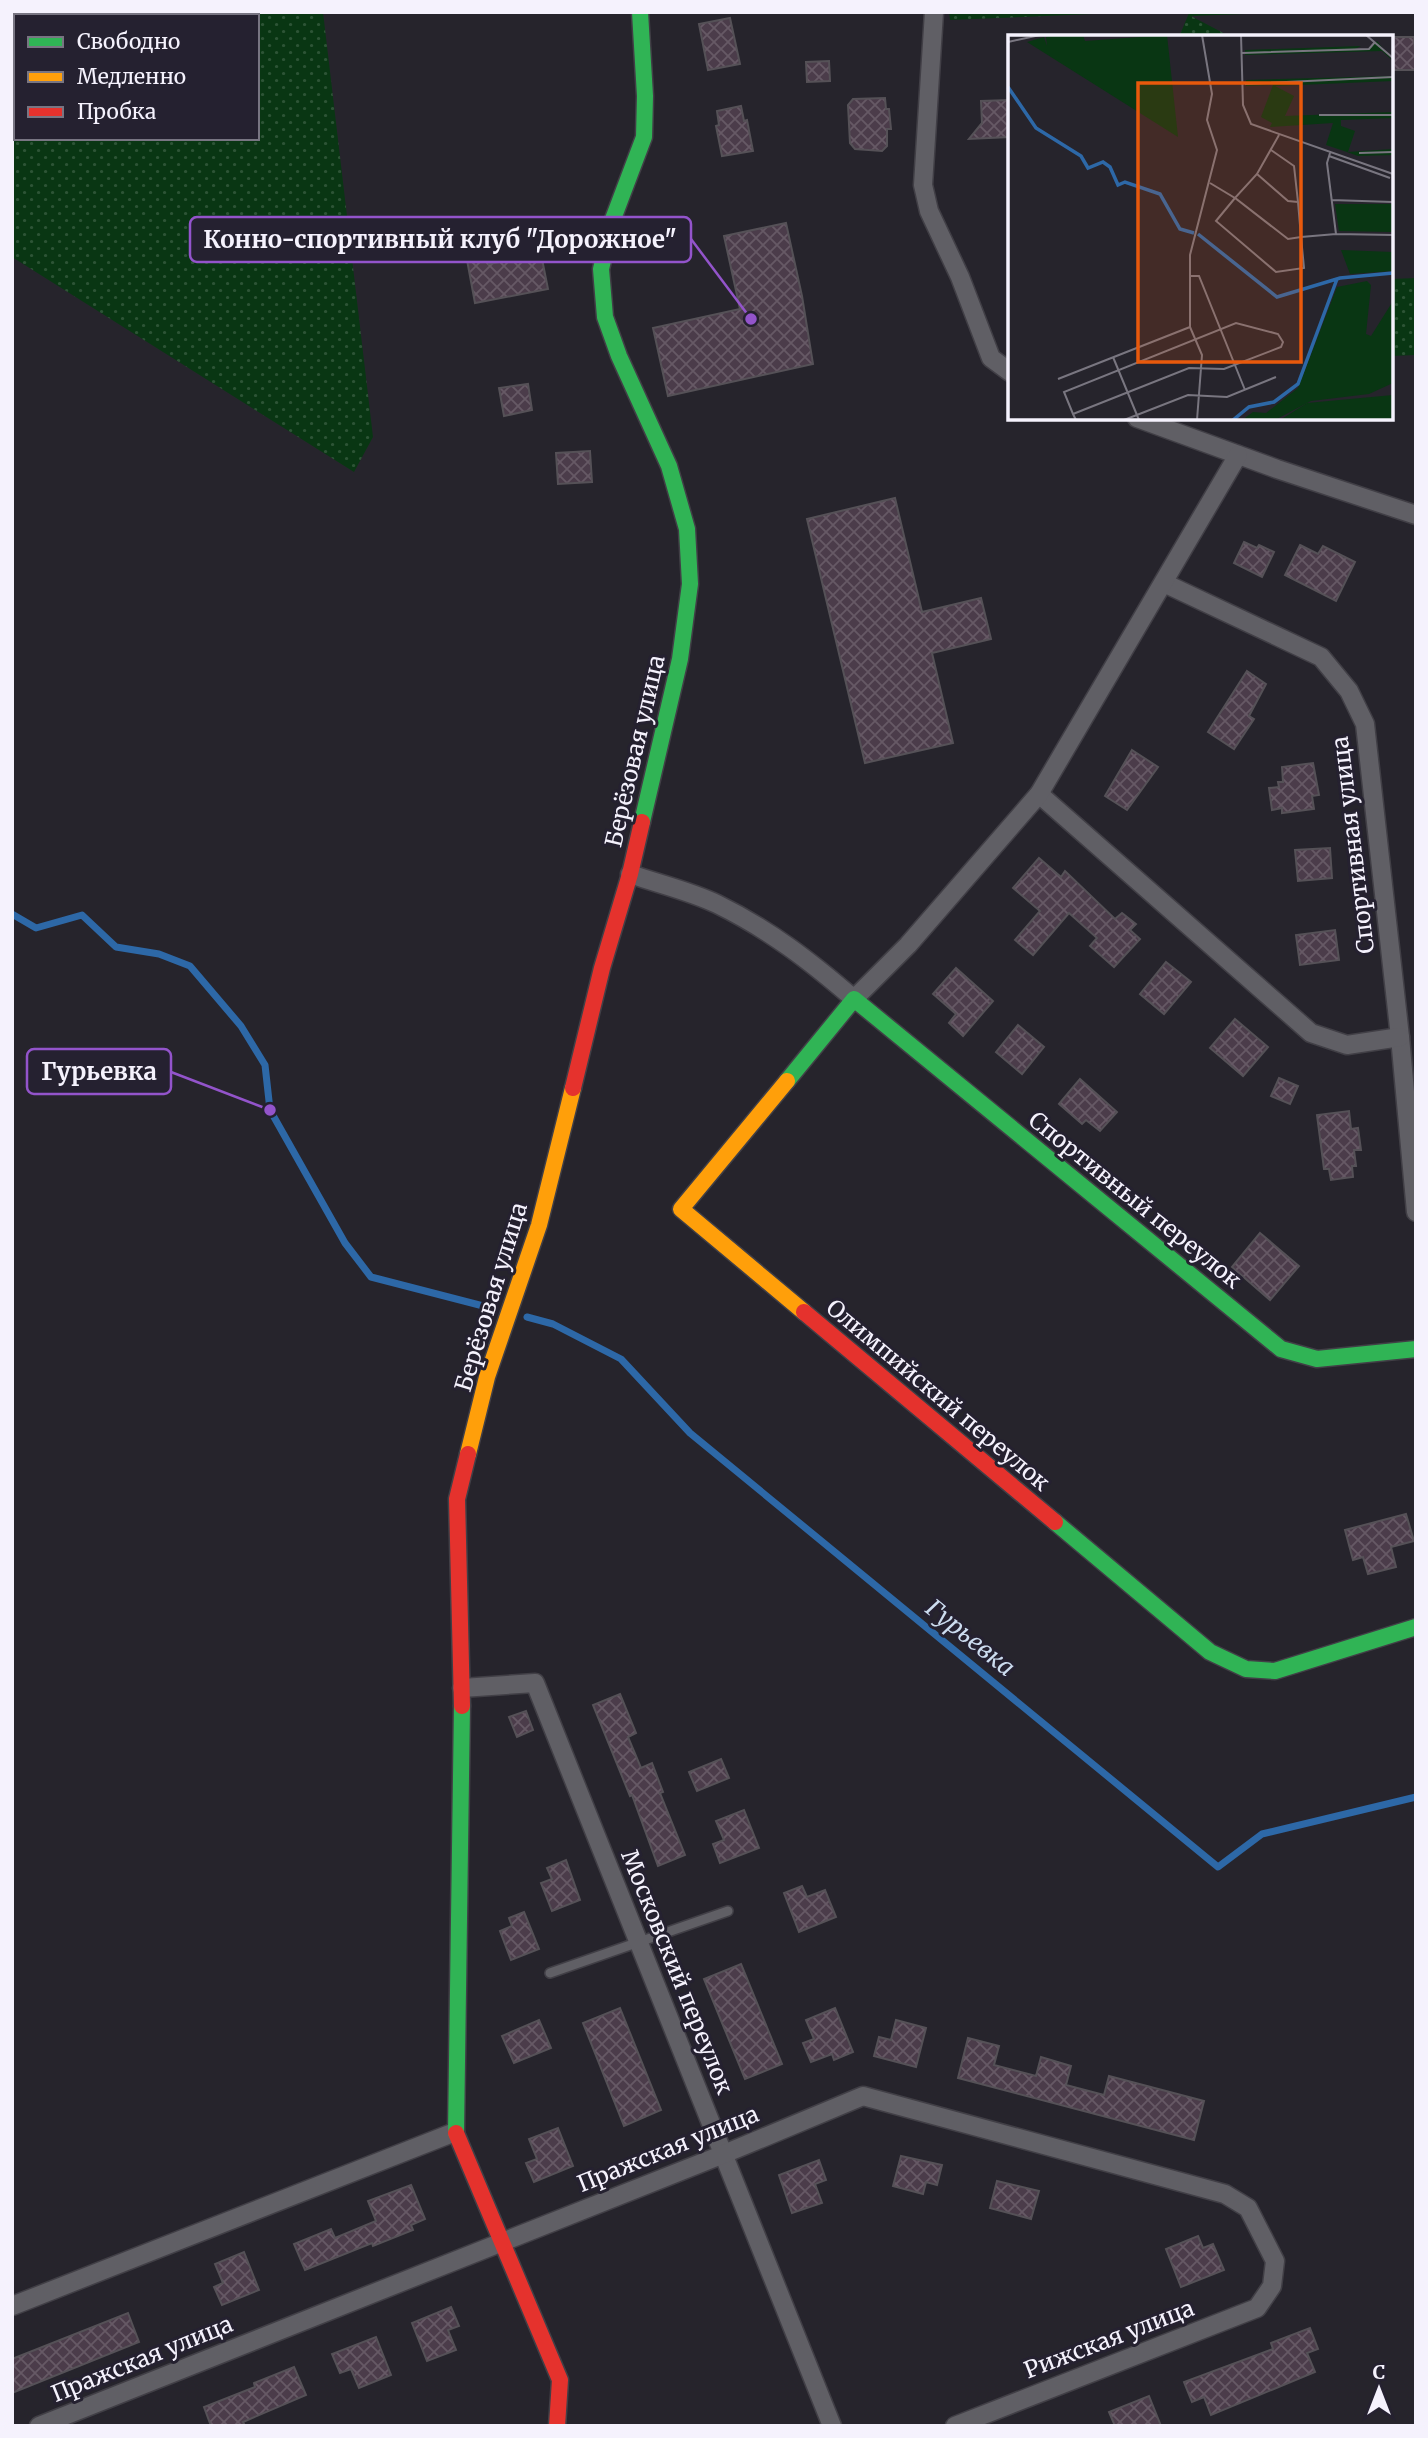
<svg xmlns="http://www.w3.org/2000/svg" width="1428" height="2438" font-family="Merriweather,serif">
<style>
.grass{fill:url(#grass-dots);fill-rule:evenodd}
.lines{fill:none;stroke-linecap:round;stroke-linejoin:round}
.stream{stroke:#2d68a7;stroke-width:7}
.building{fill:url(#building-cross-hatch);stroke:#555157;stroke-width:2}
.lane-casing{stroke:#413f46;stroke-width:12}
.street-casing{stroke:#413f46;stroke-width:21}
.fast-casing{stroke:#413f46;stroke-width:19}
.slow-casing{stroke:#413f46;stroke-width:19}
.jam-casing{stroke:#413f46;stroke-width:19}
.lane{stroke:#605f65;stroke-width:9}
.street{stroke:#605f65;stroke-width:18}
.fast{stroke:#30b455;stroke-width:16}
.slow{stroke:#ff9f0a;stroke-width:16}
.jam{stroke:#e5322d;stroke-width:16}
.labels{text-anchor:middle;stroke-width:6;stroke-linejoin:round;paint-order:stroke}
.street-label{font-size:23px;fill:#f5f2fd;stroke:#252130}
.water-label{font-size:24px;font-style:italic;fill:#cdddf0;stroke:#252130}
.inset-river{fill:none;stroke:#2d68a7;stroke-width:3.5}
.inset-road{fill:none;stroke:#797680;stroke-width:2}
.view{fill:#e8590c;fill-opacity:0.15;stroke:#e8590c;stroke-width:3.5}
.inset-edge{fill:none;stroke:#f5f2fd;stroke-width:3.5}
.leader{fill:none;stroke:#9354cb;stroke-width:2.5}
.callout-dot{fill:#9354cb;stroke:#252130;stroke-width:2.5}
.callout{fill:#252130;stroke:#9354cb;stroke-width:2.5}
.callout-label{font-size:24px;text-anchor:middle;font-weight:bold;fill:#f5f2fd}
</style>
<defs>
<pattern id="grass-dots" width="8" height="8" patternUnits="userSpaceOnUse" patternTransform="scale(1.75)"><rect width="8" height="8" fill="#093613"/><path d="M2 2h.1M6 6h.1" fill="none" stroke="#2d5436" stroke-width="1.8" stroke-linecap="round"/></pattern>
<pattern id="building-cross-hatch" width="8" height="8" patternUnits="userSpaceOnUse" patternTransform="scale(1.75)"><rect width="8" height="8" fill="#4b3c4a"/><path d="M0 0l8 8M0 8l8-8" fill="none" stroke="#665965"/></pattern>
</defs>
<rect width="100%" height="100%" fill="#26242c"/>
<g class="grass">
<path d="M12,12H323L373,437L354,472L12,257ZM16,16H257V138H16Z"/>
<path d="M949,12H1141L950,20Z"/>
<path d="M1145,12H1302L1191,16L1231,37H1179L1189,13Z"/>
<path d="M1416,278V355L1391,356V279Z"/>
</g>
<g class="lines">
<g class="stream">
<path d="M12,914L36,928L82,915L116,947L159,954L190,966L241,1026L265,1065L270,1110L345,1243L371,1277L491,1308"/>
<path d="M527,1317L553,1324L621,1359L690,1433L1218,1867L1262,1834L1416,1797"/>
</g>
</g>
<g class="building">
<path d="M730,18L740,64L708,70L699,24Z"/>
<path d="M1391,37H1414L1416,70H1391Z"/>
<path d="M829,61L830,81L807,82L806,62Z"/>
<path d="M885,98L886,109H889L891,129H887V146L882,151L855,149L850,143L848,105L853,99Z"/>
<path d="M1010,100V137L969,139L982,123L981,101Z"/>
<path d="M741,106L744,121L747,120L753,151L722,156L716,126L719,125L717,111Z"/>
<path d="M786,223L802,296L813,364L668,396L653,328L740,309L724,236Z"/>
<path d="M541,254L548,289L475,303L467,260L488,256L489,264Z"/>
<path d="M528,384L532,410L504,416L499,388Z"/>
<path d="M590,451L592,482L558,484L556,453Z"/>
<path d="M895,498L922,612L981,598L991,639L932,653L953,743L865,763L807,519Z"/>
<path d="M1244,542L1257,548L1259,545L1274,552L1262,577L1234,563Z"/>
<path d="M1300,545L1318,554L1323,546L1355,562L1336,601L1285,575Z"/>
<path d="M1247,671L1266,684L1249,716L1254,719L1234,749L1208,732Z"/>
<path d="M1132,750L1158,767L1127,810L1105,796Z"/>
<path d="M1313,763L1319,795L1312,796L1314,809L1282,813V808L1272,810L1269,788L1279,787L1278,782H1283L1282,767Z"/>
<path d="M1330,848L1332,878L1298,881L1295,850Z"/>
<path d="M1039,858L1061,877L1065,871L1115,919L1122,913L1136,924L1130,930L1140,939L1114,967L1090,946L1097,938L1069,913L1033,955L1015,940L1040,911L1013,888Z"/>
<path d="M1335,930L1339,960L1300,965L1296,935Z"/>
<path d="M1166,962L1191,982L1164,1014L1140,994Z"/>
<path d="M956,968L993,1001L963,1036L949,1023L956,1014L933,994Z"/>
<path d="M1235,1019L1268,1047L1243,1076L1210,1048Z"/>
<path d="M1018,1025L1044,1047L1022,1074L996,1052Z"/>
<path d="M1279,1078L1298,1086L1290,1104L1271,1096Z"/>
<path d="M1080,1079L1117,1112L1100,1131L1086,1120L1082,1124L1059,1104Z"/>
<path d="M1349,1111L1351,1129L1358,1128L1361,1150H1354L1356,1166H1352L1353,1177L1331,1180L1329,1169H1324L1317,1115Z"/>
<path d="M1260,1233L1299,1266L1270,1300L1232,1267Z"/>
<path d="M1406,1514L1414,1541L1391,1547L1396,1567L1368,1574L1363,1557L1353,1560L1345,1530Z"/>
<path d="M620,1694L636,1733L628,1737L641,1768L652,1763L663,1792L660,1793L685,1855L658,1866L632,1795L630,1796L593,1705Z"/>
<path d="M526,1711L533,1730L517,1737L509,1717Z"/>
<path d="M721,1759L729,1778L697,1791L689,1772Z"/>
<path d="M744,1810L759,1848L720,1863L713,1844L724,1840L716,1821Z"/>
<path d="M566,1860L580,1900L552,1911L541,1883L552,1879L547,1868Z"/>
<path d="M802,1886L807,1897L825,1890L836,1917L799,1932L784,1893Z"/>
<path d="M524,1912L539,1949L511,1960L500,1931L512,1926L509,1918Z"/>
<path d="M741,1964L782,2064L745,2079L704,1979Z"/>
<path d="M620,2008L661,2110L624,2126L583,2023Z"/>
<path d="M835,2008L853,2052L834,2060L832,2054L811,2062L803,2043L814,2039L806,2020Z"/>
<path d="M539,2020L551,2048L514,2063L502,2036Z"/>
<path d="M896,2020L926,2028L916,2067L874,2056L879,2037L891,2040Z"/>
<path d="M968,2038L999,2046L994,2065L1036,2076L1041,2057L1071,2066L1066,2085L1104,2095L1109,2076L1204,2101L1194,2140L958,2078Z"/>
<path d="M558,2128L573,2166L534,2182L526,2163L537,2159L529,2139Z"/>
<path d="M901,2156L942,2165L937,2185L926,2182L923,2194L893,2186Z"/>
<path d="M819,2160L826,2180L815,2184L822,2203L792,2213L779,2175Z"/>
<path d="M997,2181L1039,2191L1031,2219L990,2208Z"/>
<path d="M411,2185L425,2219L411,2225L413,2230L373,2246L372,2243L305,2270L294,2244L331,2229L335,2238L376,2221L368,2201Z"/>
<path d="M1198,2236L1203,2248L1213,2244L1224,2270L1181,2287L1166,2249Z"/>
<path d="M244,2252L259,2290L222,2305L214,2287L223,2283L215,2264Z"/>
<path d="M451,2307L459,2326L448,2330L456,2350L427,2361L412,2323Z"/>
<path d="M128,2313L139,2342L12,2393V2359Z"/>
<path d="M1310,2328L1318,2349L1307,2353L1315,2372L1211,2415L1204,2397L1192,2402L1184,2382L1273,2349L1271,2343Z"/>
<path d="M376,2337L391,2375L359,2388L351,2369L340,2373L332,2354Z"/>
<path d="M294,2367L306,2395L243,2422L245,2426H211L204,2407L255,2387L254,2383Z"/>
<path d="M1149,2396L1161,2426H1115L1109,2412Z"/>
</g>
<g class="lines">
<g class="lane-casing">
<path id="lane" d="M550,1973L728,1911"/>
</g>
<g class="street-casing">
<g id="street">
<path d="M934,12L923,185L929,211L960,277L991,358L1010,372"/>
<path d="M1137,418L1277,469L1416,515"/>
<path d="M1164,583L1321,657L1349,691L1365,724L1400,1037L1416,1212"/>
<path d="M1039,794L1311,1033L1347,1045L1400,1037"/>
<path d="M630,874C659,884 690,891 717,904C770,930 810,961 854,999L908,945L1039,794L1238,455"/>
<path d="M462,1688L535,1683L832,2426"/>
<path d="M12,2306L455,2132"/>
<path d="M39,2426L724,2154L863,2096L1225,2194L1248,2208L1275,2261L1272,2286L1257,2308L955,2426"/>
</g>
</g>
<g class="fast-casing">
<g id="fast">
<path d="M640,12L645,96L644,137L613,219L601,269L605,317L619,356L669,466L687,529L690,584L680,659L642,822"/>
<path d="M787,1081L854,999L1281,1349L1317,1359L1416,1349"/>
<path d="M1055,1522L1210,1652L1246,1669L1275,1671L1416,1627"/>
<path d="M456,2133L462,1706"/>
</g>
</g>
<g class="slow-casing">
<g id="slow">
<path d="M787,1081L681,1209L804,1312"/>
<path d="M468,1454L487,1377L539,1225L573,1088"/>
</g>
</g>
<g class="jam-casing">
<g id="jam">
<path d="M573,1088L602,968L630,874L642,822"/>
<path d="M804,1312L1055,1522"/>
<path d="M462,1706L457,1499L468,1454"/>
<path d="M456,2133L560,2380L557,2426"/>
</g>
</g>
<use href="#lane" class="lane"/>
<use href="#street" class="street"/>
<use href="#fast" class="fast"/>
<use href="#slow" class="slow"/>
<use href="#jam" class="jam"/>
</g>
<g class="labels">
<g class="street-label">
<text transform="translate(635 751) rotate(-77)" y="8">Берёзовая улица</text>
<text transform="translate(1353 845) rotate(-97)" y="8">Спортивная улица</text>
<text transform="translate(1135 1200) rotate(39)" y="8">Спортивный переулок</text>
<text transform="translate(491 1297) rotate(-73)" y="8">Берёзовая улица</text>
<text transform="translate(938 1395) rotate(40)" y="8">Олимпийский переулок</text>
<text transform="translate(677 1972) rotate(68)" y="8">Московский переулок</text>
<text transform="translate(668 2149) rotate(-22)" y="8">Пражская улица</text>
<text transform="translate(1109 2339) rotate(-21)" y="8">Рижская улица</text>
<text transform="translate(142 2359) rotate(-22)" y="8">Пражская улица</text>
</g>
<g class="water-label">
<text transform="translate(970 1638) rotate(39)" y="8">Гурьевка</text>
</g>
</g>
<g transform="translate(1008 35)">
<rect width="385" height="385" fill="#26242c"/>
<path d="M44,0H75L77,6L159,0L170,102L19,7L36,2L39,11L38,2ZM369,6L385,26L374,16L237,20V15L353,11L345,15H359ZM385,41V46L267,51L286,61L277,81L385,77V83L333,85V91L347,96L340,117L385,114V120L350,121L339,117L318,110L325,88L262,92L264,88L253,82L265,50L238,51V45ZM327,169H385V197L331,196ZM333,215L385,217V236L342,239ZM385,360V385H272L299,368Z" fill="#093613"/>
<path d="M359,246L363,250L358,299L363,301L385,266V348L361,359L303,366L267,385H234L245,377L258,378L290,353L329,252Z" fill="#093613"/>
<path class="inset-river" d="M0,52L28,93L73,121L80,133L95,127L102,132L110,150L117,147L152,159L172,194L186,198M190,199L269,262L332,243L385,238M225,385L241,372L266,367L290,349L329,244"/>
<path class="inset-road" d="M233,0L235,70L243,89L385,139M358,0L385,23M0,7L32,0M234,18L361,14L367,7M237,49L385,42M311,80H385M263,115L286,131L290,167L293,202L296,233L268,237L208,186L227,163L280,204L293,202L328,199L385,200M322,118L319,128L328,199M351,118L385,117M321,121L382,143M249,139L280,166L290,167M202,148L227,163L249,139L271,100M323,165L385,167M183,241H191L237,355M105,322L131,385M50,344L182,292M65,379L181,333L216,334L273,312L275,307L270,299L228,288L56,357L65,379L68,385M116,385L180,360L219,362L268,342M189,385L194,320L182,292V220L209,115L199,85L204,59L194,0"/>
<path class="view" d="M130,48H293V327H130Z"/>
<rect width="385" height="385" class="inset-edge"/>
</g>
<path class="leader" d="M751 319L691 239M270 1110L171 1072"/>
<g class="callout-dot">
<circle cx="751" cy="319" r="7"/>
<circle cx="270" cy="1110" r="7"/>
</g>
<g class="callout">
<rect x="190" y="217" width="501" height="45" rx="7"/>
<rect x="27" y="1049" width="144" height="45" rx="7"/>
</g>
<g class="callout-label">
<text x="440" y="248">Конно-спортивный клуб "Дорожное"</text>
<text x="99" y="1080">Гурьевка</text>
</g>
<rect width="1428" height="2438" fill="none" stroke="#f5f2fd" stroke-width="28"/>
<rect x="14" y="14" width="245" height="126" fill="#252130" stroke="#787582" stroke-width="2"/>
<rect x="28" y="37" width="35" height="10" fill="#30b455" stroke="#787582" stroke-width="2"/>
<text x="77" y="49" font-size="21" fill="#f5f2fd">Свободно</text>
<rect x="28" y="72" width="35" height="10" fill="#ff9f0a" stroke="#787582" stroke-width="2"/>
<text x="77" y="84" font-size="21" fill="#f5f2fd">Медленно</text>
<rect x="28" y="107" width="35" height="10" fill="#e5322d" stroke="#787582" stroke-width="2"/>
<text x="77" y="119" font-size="21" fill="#f5f2fd">Пробка</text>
<g transform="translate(1379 2389)" stroke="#252130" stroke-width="5" paint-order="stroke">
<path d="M0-5L12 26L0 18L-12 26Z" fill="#f5f2fd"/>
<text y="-10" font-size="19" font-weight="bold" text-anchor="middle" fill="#f5f2fd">С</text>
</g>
</svg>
